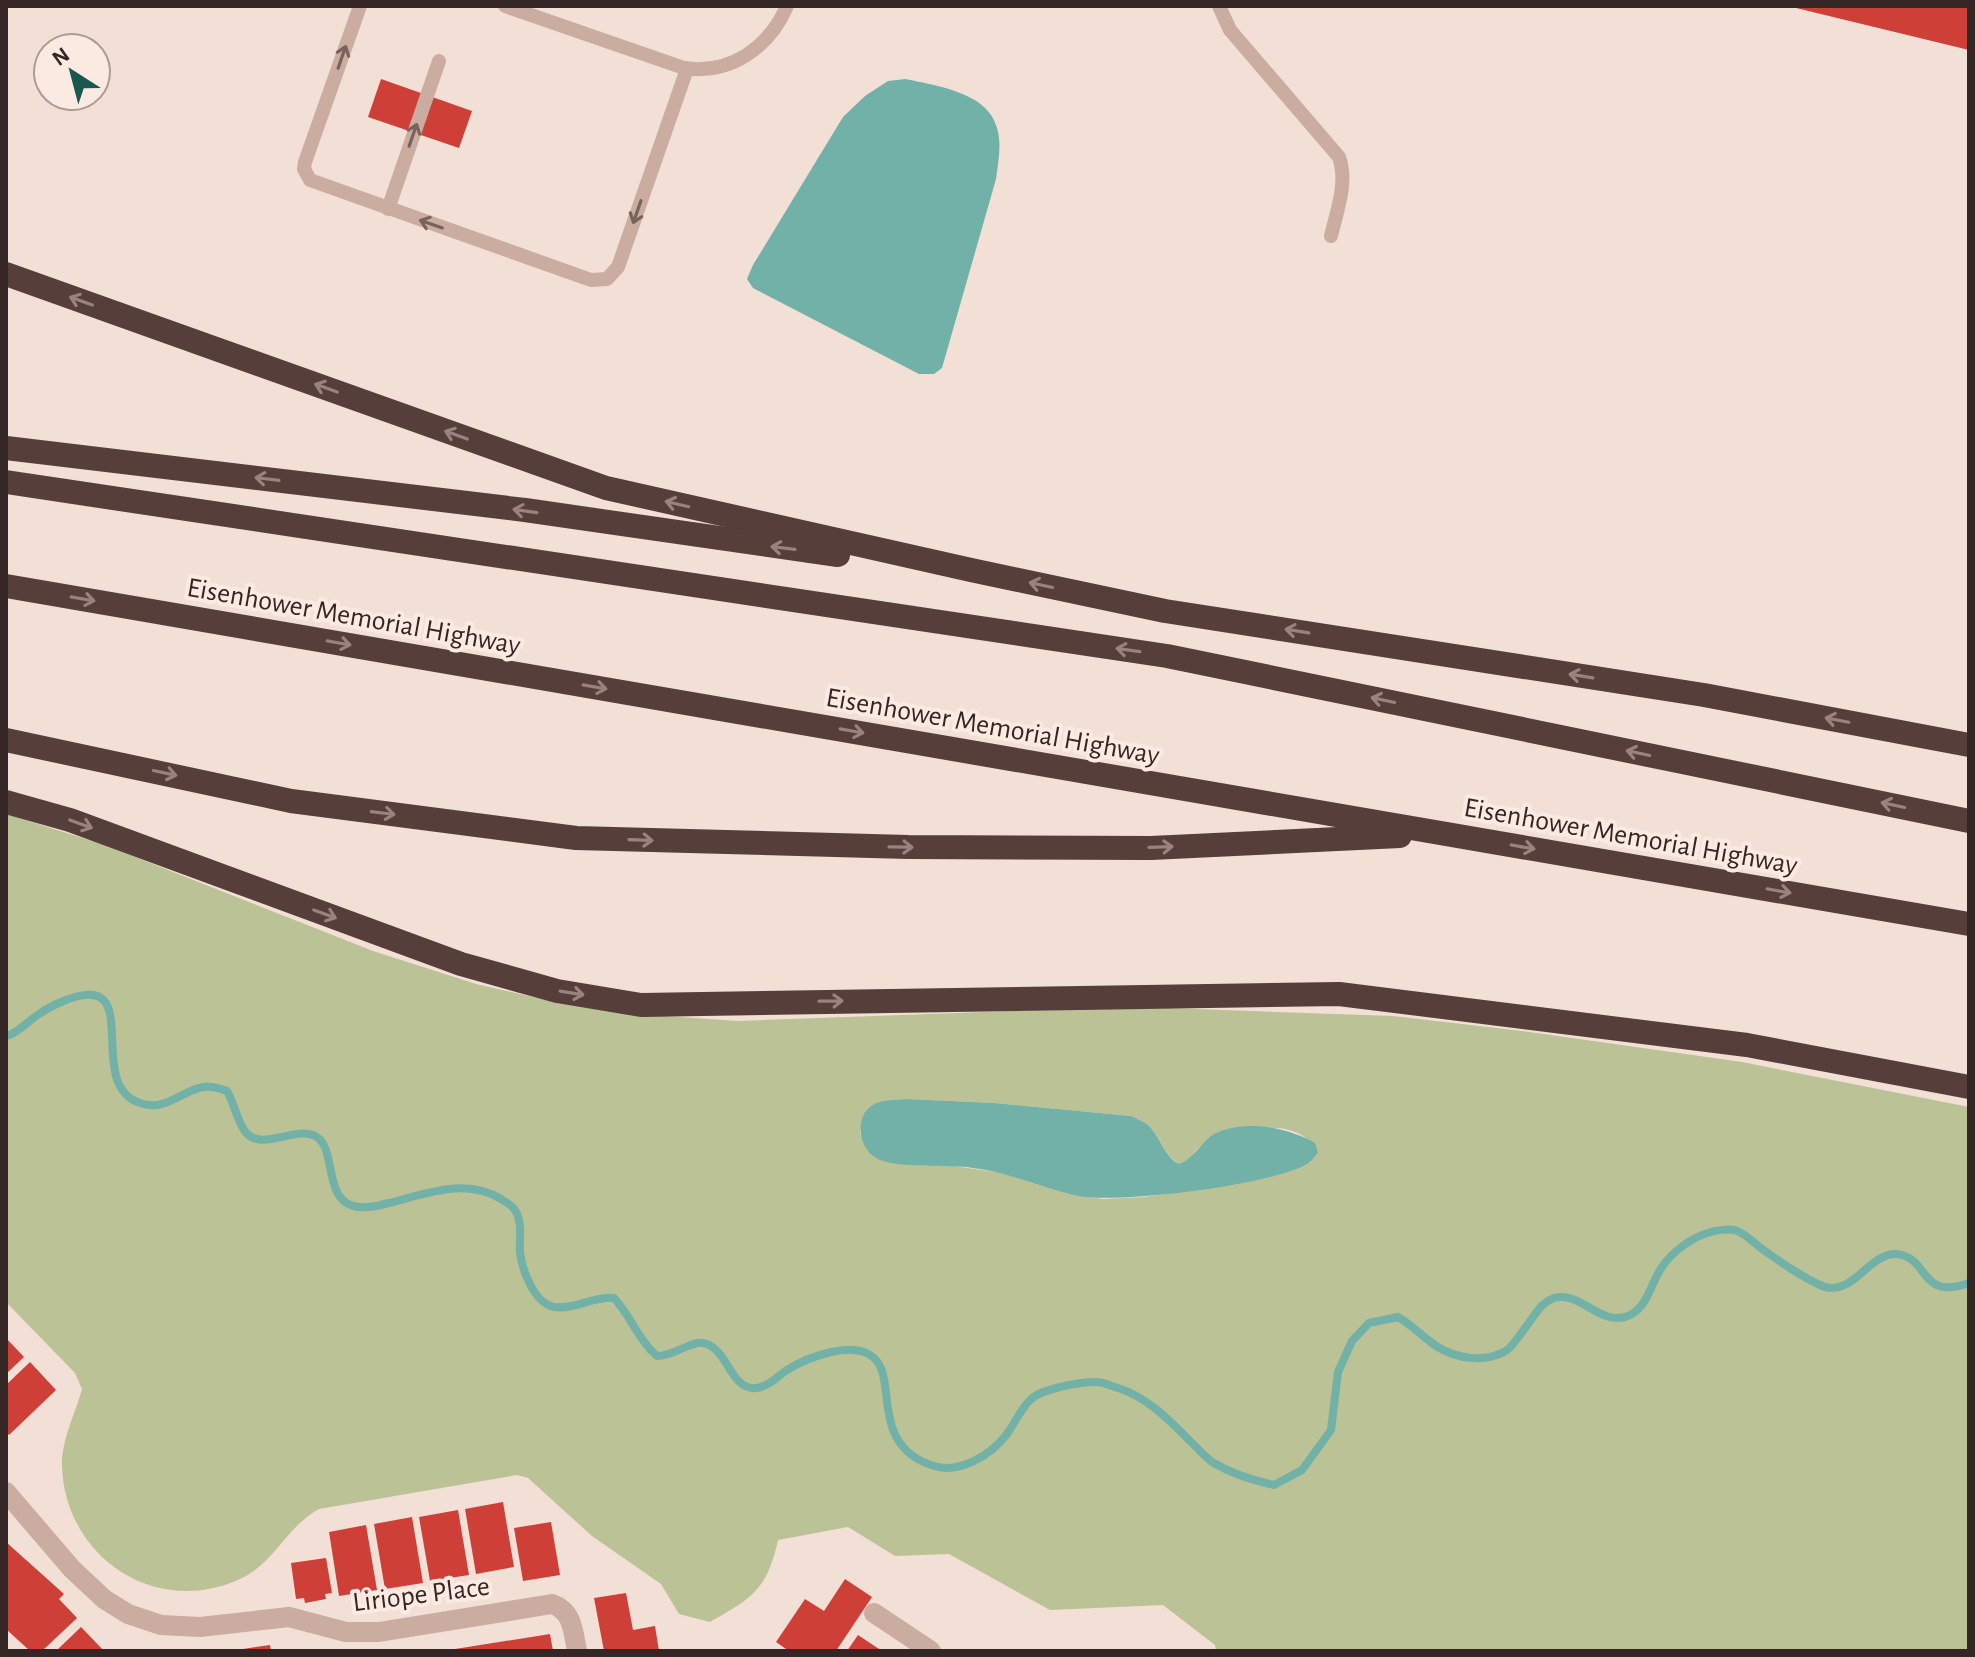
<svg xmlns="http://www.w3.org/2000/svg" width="1975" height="1657" font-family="'Alegreya Sans',sans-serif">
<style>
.green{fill:#bbc295;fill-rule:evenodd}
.water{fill:#72b1a8}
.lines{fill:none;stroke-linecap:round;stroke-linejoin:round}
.stream{stroke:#72b1a8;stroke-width:8}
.building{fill:#ce4037}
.lane{stroke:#caaca1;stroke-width:14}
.street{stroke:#caaca1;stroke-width:20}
.highway{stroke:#563e3b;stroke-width:24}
.oneway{stroke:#78625c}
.oneway2{stroke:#98837d}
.labels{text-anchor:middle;stroke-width:8;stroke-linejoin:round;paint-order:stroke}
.street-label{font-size:28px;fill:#342624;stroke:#faeae1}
</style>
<rect width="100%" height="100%" fill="#f2dfd5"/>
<path class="green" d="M6,814L105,845L373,951L476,984L559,1003L635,1014L738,1021L1064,1009L1168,1008L1393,1016L1522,1031L1742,1062L1969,1107V1651H1216L1215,1645L1163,1605L1050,1610L949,1554L895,1556L848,1527L778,1540C767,1590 752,1598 710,1622L679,1614L661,1584L592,1536L528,1478L517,1475L319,1509C283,1529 275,1566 233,1582C149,1615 64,1553 62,1465C62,1438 75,1415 82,1389L75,1373L6,1302ZM907,1099L994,1103L1131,1116C1136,1118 1142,1121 1147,1124C1157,1132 1168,1159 1177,1163C1189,1168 1192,1151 1200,1147C1227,1132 1279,1117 1306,1138C1310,1142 1314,1148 1318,1153L1311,1162L1261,1179L1144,1197L1104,1199L1079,1196L1010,1174L939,1164L866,1147L860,1133L862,1120L888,1100Z"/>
<g class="water">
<path d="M906,79C936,86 988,92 997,128C1002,144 998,163 996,179L942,368L934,374H919L753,288L747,279L753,265L843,117L865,96L888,81Z"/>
<path d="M907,1099L994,1103L1131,1116C1136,1118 1142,1121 1147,1124C1157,1132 1168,1160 1177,1163C1187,1167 1203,1140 1214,1134C1245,1119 1287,1127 1315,1143L1318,1153C1316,1155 1312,1161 1310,1162C1278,1185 1117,1204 1078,1196C1042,1188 1009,1172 973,1168C949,1164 895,1169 876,1158C859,1148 854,1119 871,1106C881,1099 896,1100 907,1099Z"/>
</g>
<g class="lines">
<path class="stream" d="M6,1036C18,1033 26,1023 36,1016C50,1006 76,993 93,995C131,1000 91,1087 140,1103C165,1112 181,1091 203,1087C211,1086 219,1088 227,1091C234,1103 236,1117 244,1130C259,1153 292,1127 313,1135C338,1144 322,1197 353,1206C365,1209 377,1206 389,1203C425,1194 466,1177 501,1199C506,1202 513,1206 515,1210C523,1223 519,1238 520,1252C522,1270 534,1303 554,1307C574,1310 594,1296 614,1298C631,1316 638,1340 657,1356C674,1356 690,1341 703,1343C728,1347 730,1391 756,1388C768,1387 778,1376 787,1370C808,1357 852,1340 873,1357C899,1378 868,1446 934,1466C960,1474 991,1455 1007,1434C1015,1422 1021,1409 1031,1399C1042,1389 1079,1382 1095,1382C1102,1381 1111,1386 1118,1388C1147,1397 1169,1420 1190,1441C1197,1448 1204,1456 1212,1462C1232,1474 1251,1480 1274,1485L1302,1470L1331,1430L1338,1372L1352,1341L1369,1323L1398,1317C1412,1325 1423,1337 1436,1346C1457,1359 1484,1363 1506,1351C1513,1346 1520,1335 1525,1328C1534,1317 1540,1303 1554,1298C1580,1290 1600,1327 1628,1316C1648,1308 1651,1282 1662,1267C1673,1251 1692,1237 1711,1232C1716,1230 1729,1229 1735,1230C1745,1233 1756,1245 1765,1251C1783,1264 1802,1277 1822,1286C1853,1298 1869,1252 1897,1254C1930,1258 1919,1301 1969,1283"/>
</g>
<g class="building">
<path d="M1792,6H1969V50L1792,7Z"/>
<path d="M381,79L472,111L459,148L368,117Z"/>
<path d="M6,1338L24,1357L6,1374Z"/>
<path d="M30,1362L56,1390L9,1435L6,1432V1385Z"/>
<path d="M503,1502L514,1567L476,1574L465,1509Z"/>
<path d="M458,1510L469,1575L430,1581L419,1517Z"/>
<path d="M412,1517L423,1583L385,1589L374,1524Z"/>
<path d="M551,1522L560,1575L523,1581L514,1528Z"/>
<path d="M366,1525L377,1590L339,1596L329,1532Z"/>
<path d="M6,1542L64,1594L59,1599L77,1618L42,1651H30L6,1629Z"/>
<path d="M326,1558L332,1593L325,1594L326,1599L305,1603L304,1598L296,1599L291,1563Z"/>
<path d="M845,1579L872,1597L836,1651H789L776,1642L805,1599L824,1611Z"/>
<path d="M626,1593L633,1630L655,1626L659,1651H604L594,1598Z"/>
<path d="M81,1627L104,1651H56Z"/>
<path d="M550,1634L553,1651H455V1649Z"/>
<path d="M858,1635L882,1651H847Z"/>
<path d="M270,1645L271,1651H243V1649Z"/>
</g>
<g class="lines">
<g class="lane">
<path d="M360,6L305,162L304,169L310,180L591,280L607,279L618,267L687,69"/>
<path d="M505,6L684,68C730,75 769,48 787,6"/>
<path d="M1219,6L1230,30L1339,157C1348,183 1337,210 1331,236"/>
<path d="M388,209L439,61"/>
</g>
<g class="street">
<path d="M6,1492L72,1569L104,1599L128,1614L161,1625L200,1627L289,1617L346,1632H379L552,1604C573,1611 573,1631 577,1651"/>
<path d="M874,1613L931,1651"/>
</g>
<g class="highway">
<path d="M6,274L606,488L971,570L1165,611L1704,695L1969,745"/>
<path d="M6,448L525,510L838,555"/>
<path d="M6,482L1167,656L1969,821"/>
<path d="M6,586L1969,924"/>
<path d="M6,740L291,801L576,838L908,847L1151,848L1400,836"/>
<path d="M6,802L70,820L461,964L557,991L641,1005L1339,994L1747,1045L1969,1087"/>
</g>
</g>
<defs><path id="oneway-shaft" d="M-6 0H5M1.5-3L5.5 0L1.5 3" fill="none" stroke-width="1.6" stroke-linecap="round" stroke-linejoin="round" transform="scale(2)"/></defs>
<g class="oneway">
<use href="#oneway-shaft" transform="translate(342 57) rotate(-71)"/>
<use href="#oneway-shaft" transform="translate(413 135) rotate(-71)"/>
<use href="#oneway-shaft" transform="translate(637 212) rotate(109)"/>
<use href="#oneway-shaft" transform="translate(431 224) rotate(-161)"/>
</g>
<g class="oneway2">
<use href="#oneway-shaft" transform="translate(81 301) rotate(-160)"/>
<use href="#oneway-shaft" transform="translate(326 388) rotate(-160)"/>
<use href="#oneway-shaft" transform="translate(456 435) rotate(-160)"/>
<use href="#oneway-shaft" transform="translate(267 479) rotate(-173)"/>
<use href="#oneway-shaft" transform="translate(677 504) rotate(-167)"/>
<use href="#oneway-shaft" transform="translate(525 511) rotate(-172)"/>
<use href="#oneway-shaft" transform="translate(783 548) rotate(-173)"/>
<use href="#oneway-shaft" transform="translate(1041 585) rotate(-168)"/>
<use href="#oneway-shaft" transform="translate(83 599) rotate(10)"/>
<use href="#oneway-shaft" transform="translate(1297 631) rotate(-171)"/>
<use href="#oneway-shaft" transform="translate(339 643) rotate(10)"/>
<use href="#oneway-shaft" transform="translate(1128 650) rotate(-172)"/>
<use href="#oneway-shaft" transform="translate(1581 676) rotate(-171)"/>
<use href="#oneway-shaft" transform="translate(595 687) rotate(10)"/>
<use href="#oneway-shaft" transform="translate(1383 700) rotate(-168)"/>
<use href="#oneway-shaft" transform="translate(1837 720) rotate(-169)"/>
<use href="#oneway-shaft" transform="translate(852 731) rotate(10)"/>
<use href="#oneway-shaft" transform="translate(1638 753) rotate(-168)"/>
<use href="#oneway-shaft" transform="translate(165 773) rotate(12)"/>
<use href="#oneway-shaft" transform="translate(1893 805) rotate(-168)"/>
<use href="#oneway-shaft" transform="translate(383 813) rotate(7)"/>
<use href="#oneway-shaft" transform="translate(81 824) rotate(20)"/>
<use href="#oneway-shaft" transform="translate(641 840) rotate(2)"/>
<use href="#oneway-shaft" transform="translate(901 847) rotate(1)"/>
<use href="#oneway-shaft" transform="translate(1161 847) rotate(-2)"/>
<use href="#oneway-shaft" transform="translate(1523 847) rotate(10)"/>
<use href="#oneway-shaft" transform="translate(1779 891) rotate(10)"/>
<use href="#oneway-shaft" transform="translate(325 914) rotate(20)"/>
<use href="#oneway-shaft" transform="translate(572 993) rotate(9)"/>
<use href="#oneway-shaft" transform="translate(831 1001) rotate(-1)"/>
</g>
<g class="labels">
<g class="street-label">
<text transform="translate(354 615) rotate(10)" y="10">Eisenhower Memorial Highway</text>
<text transform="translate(993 725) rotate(10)" y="10">Eisenhower Memorial Highway</text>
<text transform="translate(1631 835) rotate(10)" y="10">Eisenhower Memorial Highway</text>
<text transform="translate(421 1593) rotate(-7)" y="10">Liriope Place</text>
</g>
</g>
<rect width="1975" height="1657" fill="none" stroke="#342624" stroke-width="16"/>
<g transform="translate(72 72) rotate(324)"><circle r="38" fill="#faeae1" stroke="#ab9c95" stroke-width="2"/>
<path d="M0-6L14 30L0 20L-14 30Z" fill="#185850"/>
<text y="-12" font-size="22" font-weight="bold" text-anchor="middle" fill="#342624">N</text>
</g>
</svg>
